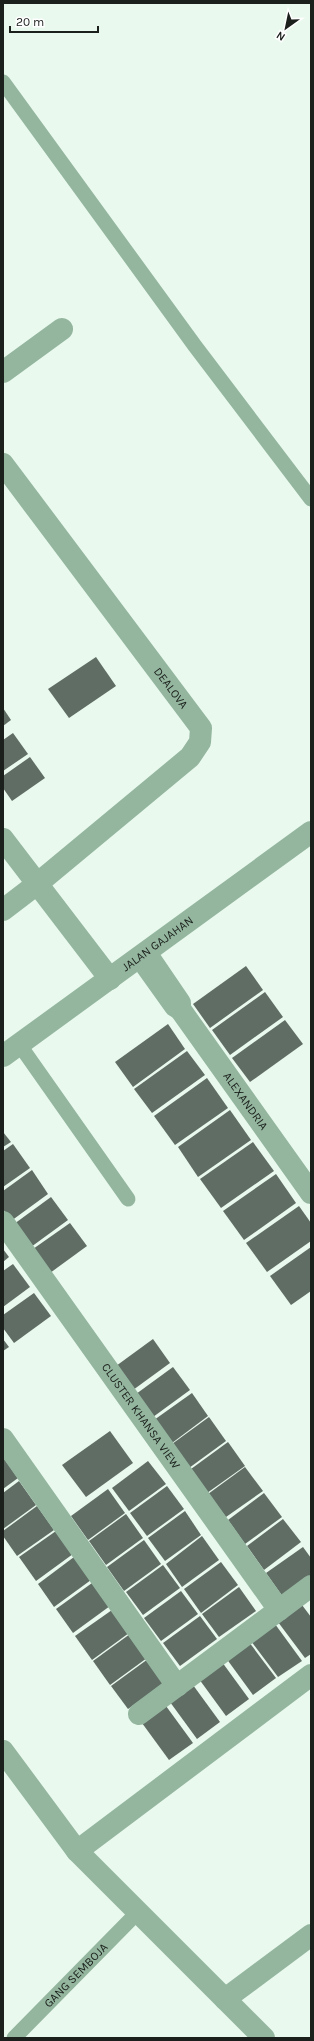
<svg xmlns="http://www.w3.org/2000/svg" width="314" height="2041" font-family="Karla,sans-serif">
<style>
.building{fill:#606d64}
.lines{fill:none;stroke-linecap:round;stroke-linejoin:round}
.service{stroke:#94b69f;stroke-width:15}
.minor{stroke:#94b69f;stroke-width:22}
.tertiary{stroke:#94b69f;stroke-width:22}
.labels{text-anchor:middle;stroke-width:3.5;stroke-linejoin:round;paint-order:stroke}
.street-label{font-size:12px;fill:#1b201c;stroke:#fff}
</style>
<rect width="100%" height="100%" fill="#e9f9ee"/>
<g class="building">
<path d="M96,657L116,686L69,718L48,689Z"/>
<path d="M3,708L11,720L3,726Z"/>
<path d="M13,733L28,754L3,771V740Z"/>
<path d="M30,757L45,778L12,801L3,788V776Z"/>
<path d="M246,966L263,990L210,1028L193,1004Z"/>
<path d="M265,992L283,1017L230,1055L212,1030Z"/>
<path d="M285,1020L303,1044L250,1082L232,1058Z"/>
<path d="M168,1024L185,1049L133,1087L115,1062Z"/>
<path d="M187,1051L205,1075L152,1113L134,1089Z"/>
<path d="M207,1078L228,1108L175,1145L154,1116Z"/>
<path d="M230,1110L251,1140L198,1177L178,1147Z"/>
<path d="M3,1132L11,1142L3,1147Z"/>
<path d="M253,1142L274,1171L221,1208L200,1179Z"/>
<path d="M13,1144L30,1168L3,1187V1151Z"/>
<path d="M32,1170L48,1194L11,1221L3,1209V1191Z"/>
<path d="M276,1174L296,1203L244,1240L223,1211Z"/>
<path d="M51,1197L68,1220L31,1247L14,1224Z"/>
<path d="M299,1206L311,1223V1241L267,1272L246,1243Z"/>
<path d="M70,1223L87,1246L50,1273L33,1249Z"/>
<path d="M311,1247V1291L291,1305L270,1276Z"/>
<path d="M3,1249L9,1257L3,1262Z"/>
<path d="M13,1264L30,1287L3,1307V1271Z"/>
<path d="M34,1293L51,1316L14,1343L3,1328V1315Z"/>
<path d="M3,1339L9,1347L3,1351Z"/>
<path d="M153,1339L170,1363L133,1390L116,1366Z"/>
<path d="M173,1367L190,1390L153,1417L136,1394Z"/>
<path d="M192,1393L208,1416L172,1443L154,1420Z"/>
<path d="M209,1417L226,1441L189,1468L172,1444Z"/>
<path d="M110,1431L133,1463L86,1497L62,1465Z"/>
<path d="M228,1442L245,1466L207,1493L191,1469Z"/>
<path d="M3,1457L18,1478L3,1489Z"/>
<path d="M148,1461L166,1484L129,1511L112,1488Z"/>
<path d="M245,1467L263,1491L226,1517L208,1494Z"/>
<path d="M19,1481L36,1505L3,1529V1493Z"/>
<path d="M167,1486L184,1509L147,1536L130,1513Z"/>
<path d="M108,1489L125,1513L88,1540L71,1516Z"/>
<path d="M264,1493L282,1517L245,1544L228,1520Z"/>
<path d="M37,1506L54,1530L17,1556L3,1536V1531Z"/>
<path d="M185,1511L201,1535L165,1561L148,1538Z"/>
<path d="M126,1514L143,1538L106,1565L89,1541Z"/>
<path d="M283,1519L301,1542L264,1570L247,1546Z"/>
<path d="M56,1531L73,1554L36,1581L19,1557Z"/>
<path d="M202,1536L219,1560L182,1587L166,1564Z"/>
<path d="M144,1540L161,1564L124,1591L107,1567Z"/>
<path d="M303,1547L311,1558V1576L283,1597L266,1573Z"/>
<path d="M74,1557L91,1580L54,1607L38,1584Z"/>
<path d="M221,1562L238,1585L201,1613L184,1589Z"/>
<path d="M163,1565L180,1588L143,1615L126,1592Z"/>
<path d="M92,1583L110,1606L73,1633L56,1609Z"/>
<path d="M239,1587L256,1611L219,1637L202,1614Z"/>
<path d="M181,1591L198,1614L161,1641L144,1618Z"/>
<path d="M302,1605L311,1617V1654L305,1658L278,1622Z"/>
<path d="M112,1610L129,1633L92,1660L75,1636Z"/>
<path d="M200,1616L217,1639L180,1666L163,1643Z"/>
<path d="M275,1624L302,1661L278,1677L251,1641Z"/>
<path d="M130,1634L147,1658L110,1685L93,1661Z"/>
<path d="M249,1642L276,1678L253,1695L226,1658Z"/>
<path d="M148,1659L165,1683L128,1709L111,1686Z"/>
<path d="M222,1662L249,1699L226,1716L199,1679Z"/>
<path d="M193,1685L220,1722L197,1739L170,1702Z"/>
<path d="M166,1706L193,1743L169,1760L142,1723Z"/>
</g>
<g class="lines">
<g class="service">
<path d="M3,82L195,346L311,499"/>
<path d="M19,1044L128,1199"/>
<path id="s1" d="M14,2038L138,1912"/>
</g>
<g class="minor">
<path d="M3,372L62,329"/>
<path id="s2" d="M3,464L201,728L200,742L190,757L37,884L3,910"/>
<path d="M3,839L110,979"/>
<path d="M140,957L175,1006L180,1009V1003L146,953"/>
<path id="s3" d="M180,1009L311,1193"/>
<path id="s4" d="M3,1222L279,1610"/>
<path d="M3,1439L177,1686"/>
<path d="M139,1714L311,1586"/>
<path d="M3,1751L77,1851L264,2038"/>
<path d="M77,1851L311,1675"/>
<path d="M225,1999L311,1935"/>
</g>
<path class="tertiary" id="s5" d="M3,1056L311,832"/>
</g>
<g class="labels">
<g class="street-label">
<text dy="4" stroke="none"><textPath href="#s2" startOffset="280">DEALOVA</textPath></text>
<text dy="4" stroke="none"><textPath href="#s5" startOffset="191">JALAN GAJAHAN</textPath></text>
<text dy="4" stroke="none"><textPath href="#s3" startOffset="113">ALEXANDRIA</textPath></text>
<text dy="4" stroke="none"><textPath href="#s4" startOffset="238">CLUSTER KHANSA VIEW</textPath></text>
<text dy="4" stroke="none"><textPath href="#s1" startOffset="88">GANG SEMBOJA</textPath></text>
</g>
</g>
<rect width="314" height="2041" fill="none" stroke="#1b201c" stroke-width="8"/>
<g transform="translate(286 28) rotate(213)" stroke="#ffffff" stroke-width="3" paint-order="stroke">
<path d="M0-3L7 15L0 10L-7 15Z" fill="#1b201c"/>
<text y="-6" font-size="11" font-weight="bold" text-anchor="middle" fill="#1b201c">N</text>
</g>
<path d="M10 26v6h88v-6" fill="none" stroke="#1b201c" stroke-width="2"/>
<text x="16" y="26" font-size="12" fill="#1b201c" stroke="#ffffff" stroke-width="3" paint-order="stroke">20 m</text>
</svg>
